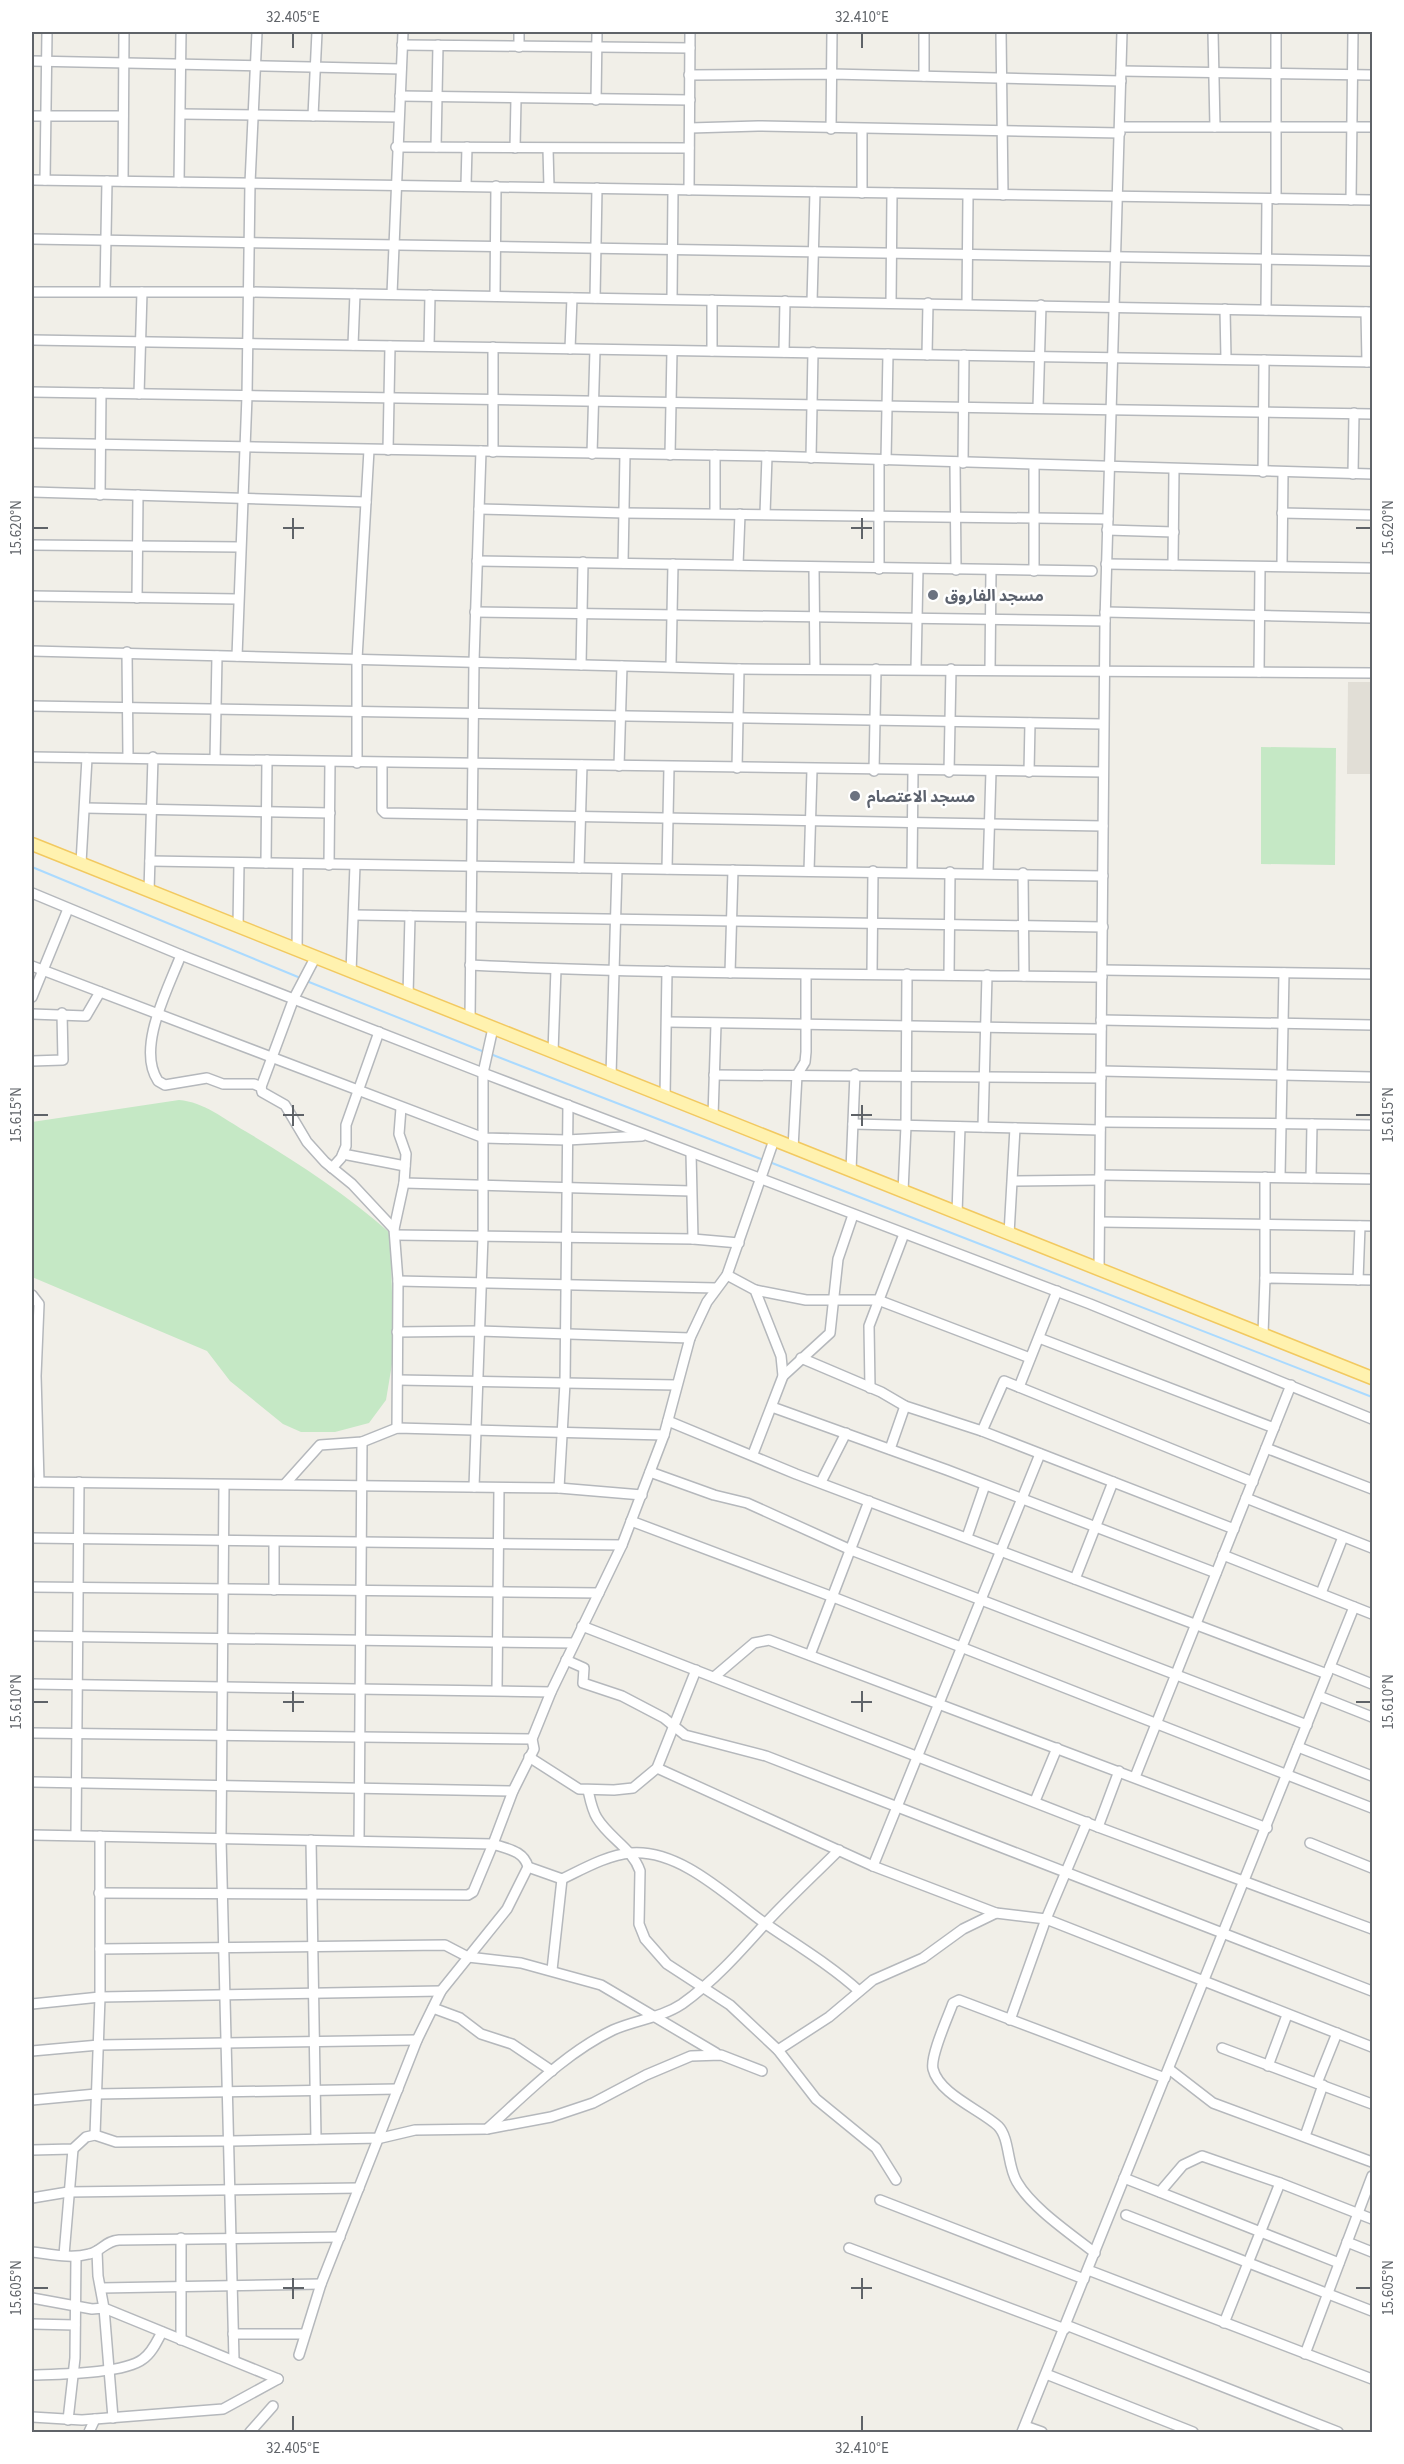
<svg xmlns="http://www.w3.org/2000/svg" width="1404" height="2464" font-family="'Source Sans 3','Noto Sans Arabic',sans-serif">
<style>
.education{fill:#e1ded6}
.green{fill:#c5e8c5}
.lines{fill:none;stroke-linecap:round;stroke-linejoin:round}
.stream{stroke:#aadaff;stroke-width:2}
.minor-casing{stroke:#b5b8bc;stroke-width:12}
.major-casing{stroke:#f2c960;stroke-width:15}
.minor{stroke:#fff;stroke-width:9}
.major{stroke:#fff2af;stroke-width:12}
.ticks{fill:none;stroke:#5f6368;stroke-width:2}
.worship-dot{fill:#6b7280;stroke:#fff;stroke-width:2}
.labels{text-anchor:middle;stroke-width:5;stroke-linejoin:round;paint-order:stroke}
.worship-label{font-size:16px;font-weight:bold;fill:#5b616d;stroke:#fff;text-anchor:start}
.neatline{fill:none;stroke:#5f6368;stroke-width:2}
.ticks-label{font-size:15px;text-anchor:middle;fill:#5f6368}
</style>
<rect width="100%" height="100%" fill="#f1efe8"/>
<path class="education" d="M1348,682H1372V774H1347Z"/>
<g class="green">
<path d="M1261,747L1336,748L1335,865L1261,864Z"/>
<path d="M179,1100C204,1102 224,1119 245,1131C297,1162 345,1193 390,1233L394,1352L386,1400L369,1423L335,1432H301L283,1424L230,1381L207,1351L32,1277V1122Z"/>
</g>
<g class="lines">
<g class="stream">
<path d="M32,867L298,977"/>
<path d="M309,982L482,1051"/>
<path d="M493,1055L761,1159"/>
<path d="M772,1163L1372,1397"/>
</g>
<g class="minor-casing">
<g id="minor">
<path d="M1001,32L1003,195"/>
<path d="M1213,32L1215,127"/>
<path d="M402,45L690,48"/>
<path d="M519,47V32"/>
<path d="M32,61L401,69"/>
<path d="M1121,71L1372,75"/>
<path d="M689,75L832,74L1121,81"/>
<path d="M924,76V32"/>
<path d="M400,96L690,100"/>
<path d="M596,100L597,32"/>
<path d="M181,114L398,117"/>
<path d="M32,116H123"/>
<path d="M313,116L317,32"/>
<path d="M1120,127H1372"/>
<path d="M690,128L758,126L1120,133"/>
<path d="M831,129L832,32"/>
<path d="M396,147L689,148"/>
<path d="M436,147L438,45"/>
<path d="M515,148L516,99"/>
<path d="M548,149L549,187"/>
<path d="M32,180L1372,200"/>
<path d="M45,180L47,32"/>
<path d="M123,181L124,32"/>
<path d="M179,182L181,32"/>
<path d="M466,185L467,147"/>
<path d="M689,190L690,32"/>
<path d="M862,193V129"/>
<path d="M1276,199V32"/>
<path d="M1351,200L1353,32"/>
<path d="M32,239L1372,261"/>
<path d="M105,291L107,181"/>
<path d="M32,292H248L1372,312"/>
<path d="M392,294L403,32"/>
<path d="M495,296L496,186"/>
<path d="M595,298L597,188"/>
<path d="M672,299L673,190"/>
<path d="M812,302L815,192"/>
<path d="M891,303L892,193"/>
<path d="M967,304L968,196"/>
<path d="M1225,309L1226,359"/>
<path d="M1266,310L1267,199"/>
<path d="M1366,312L1367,362"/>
<path d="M32,340L1372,362"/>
<path d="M353,345L355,294"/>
<path d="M429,346L430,295"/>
<path d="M570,349L572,298"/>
<path d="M712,351V300"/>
<path d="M784,352L785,301"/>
<path d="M927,355L928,303"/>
<path d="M32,392L1372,414"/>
<path d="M139,394L142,292"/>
<path d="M1038,408L1041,305"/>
<path d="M32,443L767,456L1372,474"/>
<path d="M388,450L390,346"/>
<path d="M493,452V347"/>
<path d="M592,454L595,350"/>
<path d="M670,455L672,351"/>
<path d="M715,455V513"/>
<path d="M811,458L813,352"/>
<path d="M879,460V569"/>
<path d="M886,460L888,354"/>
<path d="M955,462L956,570"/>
<path d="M963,463L964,355"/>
<path d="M1034,465V571"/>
<path d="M1263,472L1264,360"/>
<path d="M1353,474L1354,413"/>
<path d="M32,492L366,502"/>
<path d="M100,495L101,393"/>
<path d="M479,509L624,513L1108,519"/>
<path d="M1282,513L1372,515"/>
<path d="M765,514L767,456"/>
<path d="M1107,530L1174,532"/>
<path d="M32,545L240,547"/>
<path d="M477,561L1092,571"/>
<path d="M623,563L625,454"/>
<path d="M1106,564L1372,568"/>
<path d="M738,565L740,514"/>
<path d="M1173,565L1174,469"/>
<path d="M1282,566L1283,472"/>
<path d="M814,568L815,668"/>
<path d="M32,596L238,599"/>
<path d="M137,598L138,495"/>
<path d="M475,612L1105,621"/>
<path d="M1105,612L1372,618"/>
<path d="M32,651L739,669L1372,673"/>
<path d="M127,652L128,757"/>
<path d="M237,656L247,396L250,183L257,32"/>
<path d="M581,665L583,562"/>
<path d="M671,666L673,564"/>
<path d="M916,669L918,569"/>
<path d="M990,670L991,570"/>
<path d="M1259,672L1260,567"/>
<path d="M32,706L1103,724"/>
<path d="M32,757L1103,772"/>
<path d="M215,759L217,656"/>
<path d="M357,763V659L369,450"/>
<path d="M382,763V810L385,813L1103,826"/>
<path d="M619,766L622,666"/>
<path d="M737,768L739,669"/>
<path d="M874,771L876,669"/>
<path d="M949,772L951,669"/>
<path d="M1029,772L1030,723"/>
<path d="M85,808L330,813"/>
<path d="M150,861L1103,876"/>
<path d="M81,863L87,758"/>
<path d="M266,863L267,760"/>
<path d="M329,865L330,762"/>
<path d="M579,868L582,765"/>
<path d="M667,869L669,767"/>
<path d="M809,871L812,770"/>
<path d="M912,871L913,771"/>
<path d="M988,873L991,771"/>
<path d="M1023,873L1024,976"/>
<path d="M149,891L153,757"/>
<path d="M32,893L181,955L483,1073L1090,1304L1372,1419"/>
<path d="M354,915L1103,927"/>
<path d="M238,927L239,863"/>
<path d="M297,950L298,864"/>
<path d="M181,955C168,989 136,1048 158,1081L165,1085L207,1078L223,1084H254L261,1087L262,1092L285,1105L307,1142L325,1162L352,1184L394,1229"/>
<path d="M470,965C681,975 892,974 1102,977"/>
<path d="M32,966L484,1138L567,1140L642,1136"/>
<path d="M1102,970L1372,974"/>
<path d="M351,972L355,865"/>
<path d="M730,973L733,870"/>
<path d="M872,973L873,871"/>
<path d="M949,975L950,872"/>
<path d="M408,995L410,916"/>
<path d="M32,997L68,909"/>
<path d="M32,1014L86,1016L100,992"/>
<path d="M470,1019L474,661L481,451"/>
<path d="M1101,1020L1372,1025"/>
<path d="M667,1022L1101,1029"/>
<path d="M553,1052L556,969"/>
<path d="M32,1061L63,1060L62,1013"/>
<path d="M1101,1071L1372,1077"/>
<path d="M611,1075L617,869"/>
<path d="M714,1075L1101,1078"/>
<path d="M261,1087L294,998L315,958"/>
<path d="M665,1097L667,971"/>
<path d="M713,1116L716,1024"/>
<path d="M1101,1122L1312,1124"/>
<path d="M853,1124L1100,1130"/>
<path d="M983,1127L987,975"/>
<path d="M793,1148L797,1075L805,1062L806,1052V975"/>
<path d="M691,1153L693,1239"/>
<path d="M343,1154L405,1166"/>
<path d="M332,1168L341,1158L346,1146V1125L379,1032"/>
<path d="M851,1170L855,1074"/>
<path d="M1100,1175L1372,1179"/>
<path d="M1265,1177V1278"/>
<path d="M1280,1177L1284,973"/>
<path d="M1311,1178L1312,1124L1372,1125"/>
<path d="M1014,1181L1100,1180"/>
<path d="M404,1183L691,1191"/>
<path d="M903,1191L906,1126L907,974"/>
<path d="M957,1213L960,1127"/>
<path d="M1100,1222L1372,1226"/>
<path d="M1009,1234L1015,1128"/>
<path d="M395,1235L693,1239L739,1243"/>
<path d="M1099,1270L1105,621L1122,32"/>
<path d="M727,1275L755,1290L781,1356L783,1376L753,1454"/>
<path d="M1358,1280L1360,1226"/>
<path d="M398,1281L716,1288"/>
<path d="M755,1290L806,1300H878L1030,1358"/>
<path d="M32,1295L39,1304L36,1376L39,1482"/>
<path d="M397,1332L479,1331L690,1338"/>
<path d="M1263,1334L1265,1278L1372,1280"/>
<path d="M1039,1338L1274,1428"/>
<path d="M801,1358L881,1392L905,1406L982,1431L1234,1529"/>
<path d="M783,1376L830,1333L838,1259L853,1215"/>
<path d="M398,1380L676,1385"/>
<path d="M1019,1387L1057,1291"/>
<path d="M870,1388L869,1326L904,1234"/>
<path d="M772,1407L947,1470L1216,1573"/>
<path d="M668,1421L796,1474L1327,1674"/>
<path d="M397,1428L398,1281L394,1229L404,1183L406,1154L399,1134L401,1108"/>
<path d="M982,1431L1004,1381L1253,1482"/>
<path d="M1266,1448L1372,1489"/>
<path d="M890,1449L905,1406"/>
<path d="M650,1472L714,1495L747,1503L851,1550L1307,1725"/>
<path d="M32,1482L559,1488L642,1495"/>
<path d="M821,1482L846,1433"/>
<path d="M285,1484L320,1445L362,1442L397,1428L664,1435"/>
<path d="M224,1485L221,1839L234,2360"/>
<path d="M474,1487L483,1236V1073L493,1028"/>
<path d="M559,1488L565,1383L568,1105"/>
<path d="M1246,1498L1372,1548"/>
<path d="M631,1521L833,1597L1372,1808"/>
<path d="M967,1537L985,1485"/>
<path d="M32,1538L622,1545"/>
<path d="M1223,1555L1372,1614"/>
<path d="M1075,1579L1113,1482"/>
<path d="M32,1587L599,1593"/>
<path d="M274,1590V1542"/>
<path d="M1321,1593L1343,1537"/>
<path d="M582,1626L1098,1827L1372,1929"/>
<path d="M32,1636L574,1643"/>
<path d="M810,1655L869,1501"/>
<path d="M566,1660L584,1668L583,1683L622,1696L664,1718L685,1735L766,1756L1372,1991"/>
<path d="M1330,1667L1372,1684"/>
<path d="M714,1677L754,1643L769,1640L1267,1828"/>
<path d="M32,1684L551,1692"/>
<path d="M497,1689L499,1488"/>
<path d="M1319,1696L1372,1717"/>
<path d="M32,1733L532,1739"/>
<path d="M1298,1747L1372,1776"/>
<path d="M529,1757L579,1789L614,1790L633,1788L657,1768L696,1670"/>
<path d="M657,1768L873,1866L996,1913L1046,1919L1372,2047"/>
<path d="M1135,1777L1291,1385"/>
<path d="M32,1782L513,1791"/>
<path d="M588,1790C590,1799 592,1810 597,1818C609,1838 632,1848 640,1871L639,1924L645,1939L667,1964L730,2005L778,2050L816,2099L876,2148L896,2180"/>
<path d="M1035,1801L1057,1748"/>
<path d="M1098,1827L1119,1771"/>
<path d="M32,1835L493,1844L513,1791L534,1749L532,1739L551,1692L622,1545L664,1435L690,1338L707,1302L727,1275L774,1140"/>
<path d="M76,1835L79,1482"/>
<path d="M311,1840L316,2139"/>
<path d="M359,1840L362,1442"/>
<path d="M1310,1843L1372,1868"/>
<path d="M873,1866L1040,1454"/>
<path d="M528,1867L562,1879C583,1869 607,1855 631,1853C681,1849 729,1898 766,1924C798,1946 830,1965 859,1991"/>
<path d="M99,1893L468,1895L473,1892L493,1844C508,1849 524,1851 528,1867L507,1909L441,1991L417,2040L321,2284L299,2355"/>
<path d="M100,1949L445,1945L468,1957L521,1963L601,1985L716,2053"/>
<path d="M552,1970L562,1879"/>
<path d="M32,2004L100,1997L441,1991"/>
<path d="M433,2008L460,2018L481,2034L512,2044L552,2071"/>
<path d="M1010,2020L1046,1919L1087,1822"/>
<path d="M1222,2048L1372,2104"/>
<path d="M778,2050L829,2017L873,1980L923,1958L963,1929L996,1913"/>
<path d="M32,2051L99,2045L417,2040"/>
<path d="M1268,2066L1287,2015"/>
<path d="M1169,2069L1213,2103L1372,2162"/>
<path d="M1317,2083L1337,2033"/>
<path d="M32,2100L96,2094L398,2089"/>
<path d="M487,2129C526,2094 565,2053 613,2030C635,2020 661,2018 682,2004C713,1982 739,1953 764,1925C788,1899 814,1875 839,1850"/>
<path d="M95,2135L100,1997V1836"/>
<path d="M1305,2136L1323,2085"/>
<path d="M32,2150L73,2149L86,2137L95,2135L116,2142L231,2141L381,2138L415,2130L487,2129L551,2117L593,2103L646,2075L691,2056L721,2055L762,2071"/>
<path d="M1124,2178L1339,2263"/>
<path d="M1160,2192L1183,2165L1202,2156L1280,2183L1372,2219"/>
<path d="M32,2198L68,2192L359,2188"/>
<path d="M880,2200L1084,2279"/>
<path d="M1126,2215L1372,2311"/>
<path d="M181,2238V2340"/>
<path d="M1347,2242L1372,2252"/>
<path d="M849,2248L1065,2329"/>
<path d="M97,2251L98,2276L104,2308L278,2379"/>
<path d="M32,2252C50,2254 71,2259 89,2254C102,2251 105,2241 119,2240L340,2237"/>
<path d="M1095,2253C1071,2234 1032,2208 1017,2182C1007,2166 1010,2138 998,2126C981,2110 939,2094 933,2069C930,2056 948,2017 953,2003L959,2000L1165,2078"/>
<path d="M64,2255L73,2149"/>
<path d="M1088,2270L1372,2379"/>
<path d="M101,2288L321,2284"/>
<path d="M32,2298L92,2309L104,2308L113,2418"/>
<path d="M1224,2323L1280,2183"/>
<path d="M32,2324L75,2325"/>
<path d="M1066,2325L1338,2432"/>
<path d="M233,2334H304"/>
<path d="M1305,2354L1372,2176"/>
<path d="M1046,2374L1193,2432"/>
<path d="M32,2375C57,2374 124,2374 143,2359C152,2353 157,2341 162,2332"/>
<path d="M32,2417L82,2420L223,2409L278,2379"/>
<path d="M68,2420L75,2358L76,2257"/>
<path d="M1025,2426L1042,2432"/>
<path d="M89,2432L95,2419"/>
<path d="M250,2432L273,2406"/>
<path d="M1022,2432L1354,1607"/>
</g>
</g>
<g class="major-casing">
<path id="major" d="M32,844L1372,1378"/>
</g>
<use href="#minor" class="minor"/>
<use href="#major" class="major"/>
</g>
<path class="ticks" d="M293,33V48M862,33V48M293,518V539M862,518V539M33,528H48M283,528H304M851,528H872M1356,528H1371M293,1105V1126M862,1105V1126M33,1115H48M283,1115H304M851,1115H872M1356,1115H1371M293,1691V1712M862,1691V1712M33,1702H48M283,1702H304M851,1702H872M1356,1702H1371M293,2278V2299M862,2278V2299M33,2288H48M283,2288H304M851,2288H872M1356,2288H1371M293,2416V2431M862,2416V2431"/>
<g class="worship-dot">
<circle cx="933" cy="595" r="6"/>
<circle cx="855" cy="796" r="6"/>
</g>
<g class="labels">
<g class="worship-label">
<text x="945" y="601">مسجد الفاروق</text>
<text x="867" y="802">مسجد الاعتصام</text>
</g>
</g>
<rect width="1404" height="2464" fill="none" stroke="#ffffff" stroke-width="66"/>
<rect x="33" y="33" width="1338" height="2398" class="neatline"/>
<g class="ticks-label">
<text x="293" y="22">32.405°E</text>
<text x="862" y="22">32.410°E</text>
<text transform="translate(16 528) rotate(-90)" y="5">15.620°N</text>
<text transform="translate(1388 528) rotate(-90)" y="5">15.620°N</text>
<text transform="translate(16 1115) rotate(-90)" y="5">15.615°N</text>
<text transform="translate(1388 1115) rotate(-90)" y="5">15.615°N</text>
<text transform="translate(16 1702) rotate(-90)" y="5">15.610°N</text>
<text transform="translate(1388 1702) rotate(-90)" y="5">15.610°N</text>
<text transform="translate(16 2288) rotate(-90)" y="5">15.605°N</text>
<text transform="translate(1388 2288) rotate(-90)" y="5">15.605°N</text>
<text x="293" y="2453">32.405°E</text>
<text x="862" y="2453">32.410°E</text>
</g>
</svg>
